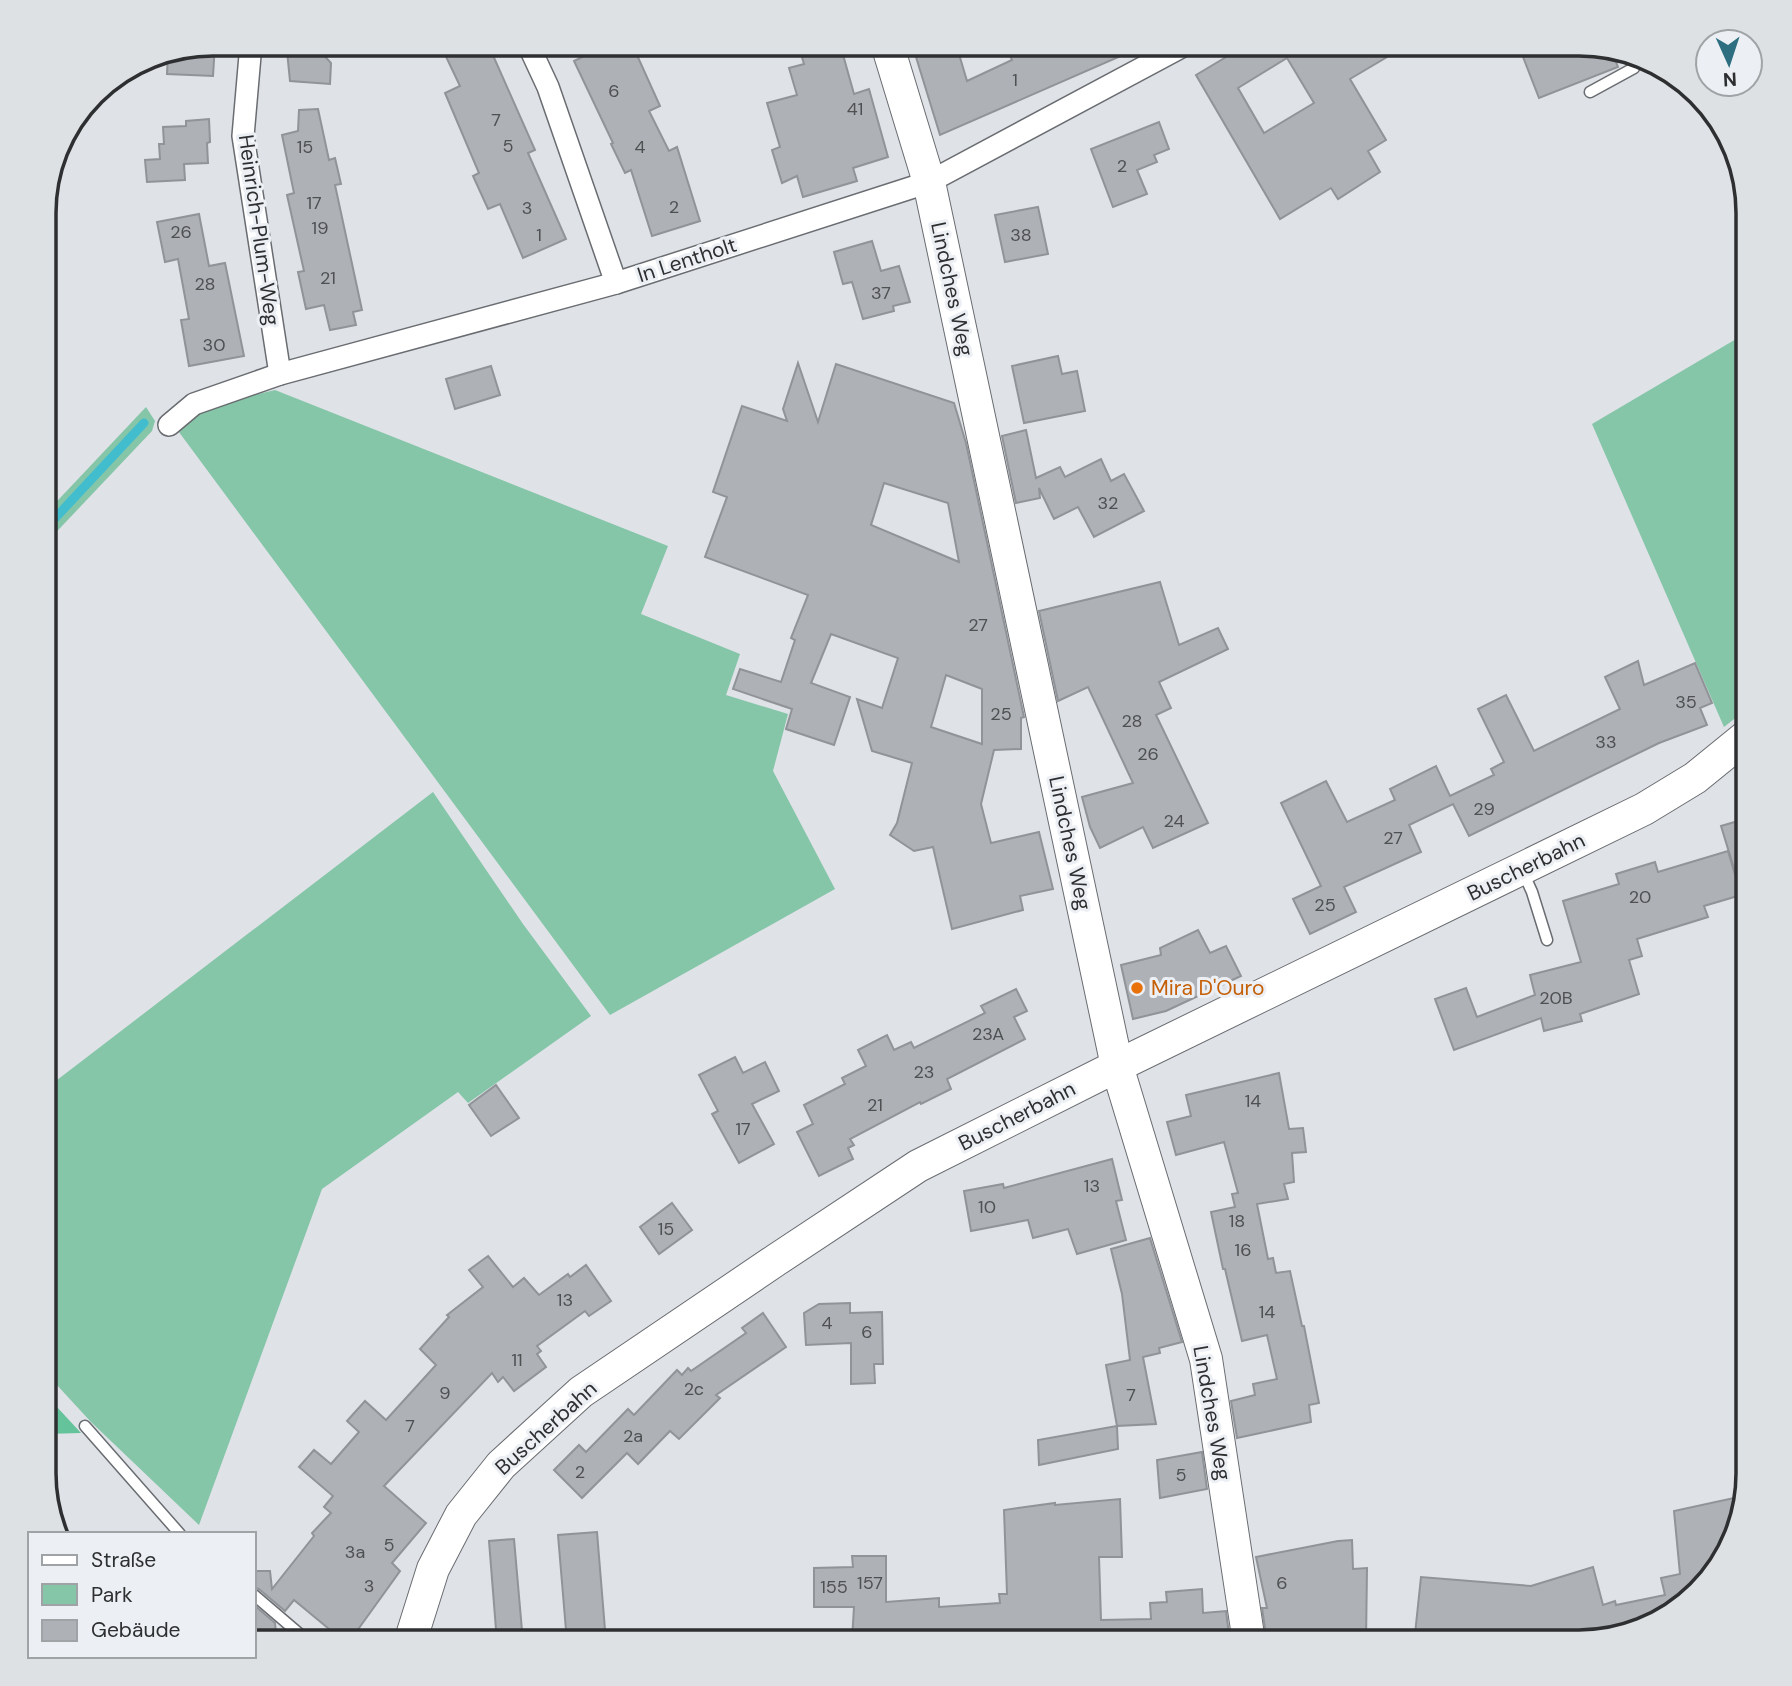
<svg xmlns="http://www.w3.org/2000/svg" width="1792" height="1686" font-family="'DM Sans',sans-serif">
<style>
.green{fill:#85c5a8}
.forest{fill:#64c39b}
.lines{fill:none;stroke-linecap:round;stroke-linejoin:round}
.stream{stroke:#42bdce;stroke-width:9}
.building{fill:#aeb1b6;stroke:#909397;stroke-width:2;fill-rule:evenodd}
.lane-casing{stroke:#696c70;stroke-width:13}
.street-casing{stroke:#696c70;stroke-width:24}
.secondary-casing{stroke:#696c70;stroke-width:34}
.lane{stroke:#fff;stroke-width:10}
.street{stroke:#fff;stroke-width:21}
.secondary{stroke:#fff;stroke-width:32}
.food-dot{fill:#e8710a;stroke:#ecf0f4;stroke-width:2.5}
.labels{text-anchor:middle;stroke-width:6;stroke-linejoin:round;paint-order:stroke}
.number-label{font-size:18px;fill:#4e5052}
.street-label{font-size:21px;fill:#2e2f31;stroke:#ecf0f4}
.food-label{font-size:21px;fill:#c56008;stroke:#ecf0f4;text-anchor:start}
.rim{fill:none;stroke:#2e2f31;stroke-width:3.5}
</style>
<rect width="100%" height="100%" fill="#dfe2e7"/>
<g class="green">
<path d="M1748,332V708L1724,727L1592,424Z"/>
<path d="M275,390L668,546L641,614L740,654L726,695L788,714L773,771L835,889L610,1015L176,428L181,412Z"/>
<path d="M146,407L155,421L152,431L44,545V515Z"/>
<path d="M433,792L523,924L591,1016L468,1103L458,1092L322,1189L199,1525L91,1422L44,1371V1090Z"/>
</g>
<path class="forest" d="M44,1393L81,1433L44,1434Z"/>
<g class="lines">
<path class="stream" d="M44,530L144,423"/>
</g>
<g class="building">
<path d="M215,44L213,76L167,74L168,53Z"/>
<path d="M296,44H314L331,63L330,84L290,81L287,51Z"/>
<path d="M440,44H488L535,150L528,153L566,239L523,258L500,204L488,209L473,176L479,173L445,93L460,86Z"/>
<path d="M594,44H632L660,106L649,111L669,151L677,147L700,221L652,236L631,170L625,173L611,144L613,143L574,61L597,50Z"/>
<path d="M798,44H840L854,94L869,89L888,157L853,168L857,181L803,197L797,176L782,183L772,150L780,147L767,103L797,95L789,68L804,64Z"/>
<path d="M912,44H956L967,81L1012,60L1005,44H1148L940,135Z"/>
<path d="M1248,44H1409L1350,79L1386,140L1368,151L1380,172L1338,199L1331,188L1280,219L1196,75ZM1287,58L1314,103L1264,133L1238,88Z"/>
<path d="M1518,44H1589L1611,49L1618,67L1539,98Z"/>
<path d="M318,109L329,160L335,158L341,184L335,185L362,310L353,312L356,325L330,330L324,305L306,309L298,272L304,271L287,195L294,193L282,135L298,131L299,110Z"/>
<path d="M209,119L210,142L207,143L208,163L184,164L185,180L147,182L145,160L160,159L159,144H164L163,127L186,126V121Z"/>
<path d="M1159,122L1169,149L1154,155L1157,162L1137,170L1147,194L1113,207L1091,149Z"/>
<path d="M1038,207L1048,254L1005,262L995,215Z"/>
<path d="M199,214L209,266L225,263L244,356L189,366L181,320L189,319L178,259L165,262L157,222Z"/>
<path d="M872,241L881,271L899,266L910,302L893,306L894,311L863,319L852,282L843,284L834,252Z"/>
<path d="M1058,356L1062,374L1077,371L1085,411L1024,423L1012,366Z"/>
<path d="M798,363L818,422L836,364L954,403L966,443L1024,717L1021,718V749L994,750L981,804L991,843L1039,832L1053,889L1020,896L1023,910L952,929L933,847L914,851L890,835L897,823L912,763L872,751L857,699L882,708L898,658L831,634L811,683L850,697L834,745L786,729L792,709L733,689L740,669L781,682L795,640L791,638L808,595L705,557L727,497L713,492L742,406L787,421L783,409ZM884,483L948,503L959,562L871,525ZM946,675L982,689V744L931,727Z"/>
<path d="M491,366L500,395L455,409L446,379Z"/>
<path d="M1026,430L1036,478L1060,467L1065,477L1101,459L1111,481L1124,474L1144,511L1094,537L1078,507L1054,519L1039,488L1040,498L1016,503L1002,436Z"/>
<path d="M1160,582L1179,645L1218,628L1228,649L1159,682L1171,708L1156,715L1208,823L1153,848L1143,827L1100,848L1090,827L1082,797L1133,783L1088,687L1058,701L1039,611Z"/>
<path d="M1638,661L1644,685L1695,663L1712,703L1700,708L1707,725L1659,743L1469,836L1453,804L1409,825L1421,852L1344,887L1356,912L1310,934L1293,899L1321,886L1281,803L1326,781L1347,822L1395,800L1390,789L1436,766L1450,796L1494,775L1491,769L1504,762L1478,709L1506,695L1534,751L1620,709L1605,677Z"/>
<path d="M1748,818V897L1743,898L1721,826Z"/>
<path d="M1728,851L1741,895L1704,906L1708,917L1637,939L1642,956L1629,960L1639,994L1580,1014L1582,1021L1544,1031L1541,1018L1454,1050L1435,999L1466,988L1477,1017L1535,995L1530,975L1581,962L1563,901L1619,884L1616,874L1655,862L1658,872Z"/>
<path d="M1198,930L1210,953L1226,946L1241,976L1166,1011L1133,1019L1121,965L1161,955L1160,948Z"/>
<path d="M1016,989L1027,1011L1014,1017L1025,1039L947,1079L951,1089L921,1104L920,1102L850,1139L854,1145L848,1148L853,1159L819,1176L797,1132L813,1124L804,1105L845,1084L842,1078L866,1066L858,1050L887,1035L894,1050L911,1042L914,1048L985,1013L981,1006Z"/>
<path d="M735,1057L743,1073L765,1062L779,1091L752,1104L774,1144L739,1163L712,1114L718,1111L699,1075Z"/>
<path d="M1279,1073L1289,1129L1303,1128L1306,1152L1292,1153L1294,1182L1284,1184L1288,1199L1257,1204L1268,1259L1273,1258L1276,1273L1290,1271L1302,1326H1304L1319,1403L1309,1405L1311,1422L1237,1438L1231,1401L1255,1395L1253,1384L1277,1379L1267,1335L1242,1341L1225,1269H1223L1211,1212L1235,1207L1232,1194L1238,1193L1224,1142L1176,1155L1167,1122L1191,1116L1186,1095Z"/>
<path d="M496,1085L519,1118L491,1136L469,1105Z"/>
<path d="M1112,1159L1122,1200L1116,1201L1126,1240L1077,1254L1068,1229L1033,1238L1028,1220L971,1231L964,1191L1003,1184L1004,1188Z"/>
<path d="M672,1203L692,1230L659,1254L640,1227Z"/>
<path d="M1150,1238L1182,1342L1159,1348L1160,1353L1143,1357L1156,1424L1117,1426L1118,1449L1039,1465L1038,1440L1117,1426L1106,1365L1130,1360L1122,1294L1111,1249Z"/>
<path d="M488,1256L513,1287L524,1278L539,1295L568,1274L570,1277L586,1265L611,1301L589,1316L585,1311L537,1346L541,1351L537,1354L546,1367L514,1391L503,1377L498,1382L492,1373L384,1486L426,1523L392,1563L400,1571L349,1642L329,1629L294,1600L285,1611L259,1589L254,1587V1571H270L272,1589L314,1536L312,1533L331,1513L324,1507L333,1496L299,1467L314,1450L331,1464L359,1432L347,1421L365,1401L386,1420L436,1365L420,1349L449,1317L447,1315L483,1287L469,1270Z"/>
<path d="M850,1303V1313L882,1312L883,1364H874L875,1383L851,1384V1343L806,1345L804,1313L819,1304Z"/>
<path d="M763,1313L786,1347L716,1395L720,1398L679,1439L670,1431L638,1464L627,1453L582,1498L554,1470L579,1445L586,1452L628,1409L634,1415L677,1370L682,1375L688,1368L691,1371L746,1333L742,1328Z"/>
<path d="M1202,1452L1207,1489L1160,1498L1157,1460Z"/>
<path d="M1743,1496L1735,1538L1698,1593L1644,1629L1595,1641L1592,1631L1556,1642H1455L1456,1637L1415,1634L1421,1577L1531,1586L1593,1567L1603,1605L1615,1601L1616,1605L1665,1595L1661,1578L1680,1574L1674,1511Z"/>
<path d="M1120,1499L1122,1557H1099L1101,1620L1151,1619L1150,1603L1167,1602L1166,1592L1202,1589L1203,1613L1226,1611L1230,1642H866L852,1640L854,1607H814V1568L853,1567L852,1556H886V1602L939,1598V1607L1000,1603L999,1594H1007L1004,1510L1055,1503V1505Z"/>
<path d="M597,1532L606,1642H567L558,1535Z"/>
<path d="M514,1539L523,1642H497L489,1541Z"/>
<path d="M1352,1540L1353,1569L1367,1568L1366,1642H1267L1262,1608H1267L1256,1557L1338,1541Z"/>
<path d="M254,1605L275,1623L277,1642H254Z"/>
</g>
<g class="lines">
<g class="lane-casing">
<g id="lane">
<path d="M1590,92L1634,68L1639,56"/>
<path d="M1523,872L1532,892L1547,940"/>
<path d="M85,1426L180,1534"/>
<path d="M254,1595L309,1642"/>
</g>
</g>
<g class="street-casing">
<g id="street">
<path d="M251,44L243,136L280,374"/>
<path d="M528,44L548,87L616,283"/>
<path d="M169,425L194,404L280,374L616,283L929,182L1187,44"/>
</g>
</g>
<g class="secondary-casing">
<g id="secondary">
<path d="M887,44L929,182L1117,1066L1206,1359L1249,1642"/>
<path d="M410,1642L433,1569L461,1515L501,1465L581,1392L776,1260L918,1166L1117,1066L1644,809L1695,778L1748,735"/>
</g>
</g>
<use href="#lane" class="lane"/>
<use href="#street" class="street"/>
<use href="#secondary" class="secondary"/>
</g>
<circle class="food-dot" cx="1137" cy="988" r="7"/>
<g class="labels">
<g class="number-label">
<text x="1015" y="86">1</text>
<text x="614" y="97">6</text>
<text x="855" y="115">41</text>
<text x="496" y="126">7</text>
<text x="508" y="152">5</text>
<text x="305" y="153">15</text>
<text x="640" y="153">4</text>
<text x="1122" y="172">2</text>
<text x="314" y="209">17</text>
<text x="674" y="213">2</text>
<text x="527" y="214">3</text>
<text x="320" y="234">19</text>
<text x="181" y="238">26</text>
<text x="539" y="241">1</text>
<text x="1021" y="241">38</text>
<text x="328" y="284">21</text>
<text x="205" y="290">28</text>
<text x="881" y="299">37</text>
<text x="214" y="351">30</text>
<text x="1108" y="509">32</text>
<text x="978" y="631">27</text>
<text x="1686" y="708">35</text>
<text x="1001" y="720">25</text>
<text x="1132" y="727">28</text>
<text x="1606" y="748">33</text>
<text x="1148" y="760">26</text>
<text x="1484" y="815">29</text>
<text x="1174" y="827">24</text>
<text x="1393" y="844">27</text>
<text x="1640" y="903">20</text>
<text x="1325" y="911">25</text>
<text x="1556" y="1004">20B</text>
<text x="988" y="1040">23A</text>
<text x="924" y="1078">23</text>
<text x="1253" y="1107">14</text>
<text x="875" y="1111">21</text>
<text x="743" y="1135">17</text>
<text x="1092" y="1192">13</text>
<text x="987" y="1213">10</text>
<text x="1237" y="1227">18</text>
<text x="666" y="1235">15</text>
<text x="1243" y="1256">16</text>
<text x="565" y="1306">13</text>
<text x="1267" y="1318">14</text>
<text x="827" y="1329">4</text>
<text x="867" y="1338">6</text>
<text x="517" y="1366">11</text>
<text x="694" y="1395">2c</text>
<text x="445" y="1399">9</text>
<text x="1131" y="1401">7</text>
<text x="410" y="1432">7</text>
<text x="633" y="1442">2a</text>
<text x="580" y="1478">2</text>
<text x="1181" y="1481">5</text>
<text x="389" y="1551">5</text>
<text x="355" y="1558">3a</text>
<text x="870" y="1589">157</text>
<text x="1282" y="1589">6</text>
<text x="369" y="1592">3</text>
<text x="834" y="1593">155</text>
</g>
<g class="street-label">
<text transform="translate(259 230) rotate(82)" y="7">Heinrich-Plum-Weg</text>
<text transform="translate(687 260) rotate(-18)" y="7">In Lentholt</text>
<text transform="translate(952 289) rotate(78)" y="7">Lindches Weg</text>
<text transform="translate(1070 843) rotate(78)" y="7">Lindches Weg</text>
<text transform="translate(1526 867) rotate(-26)" y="7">Buscherbahn</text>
<text transform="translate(1017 1116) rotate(-27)" y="7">Buscherbahn</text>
<text transform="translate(1212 1413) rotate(80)" y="7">Lindches Weg</text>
<text transform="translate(546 1428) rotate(-42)" y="7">Buscherbahn</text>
</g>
<g class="food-label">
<text x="1151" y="995">Mira D'Ouro</text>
</g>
</g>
<path d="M0 0H1792V1686H0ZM213 56H1579A157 157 0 0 1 1736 213V1473A157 157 0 0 1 1579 1630H213A157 157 0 0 1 56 1473V213A157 157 0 0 1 213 56Z" fill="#dde1e4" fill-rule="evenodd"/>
<path class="rim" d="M213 56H1579A157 157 0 0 1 1736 213V1473A157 157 0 0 1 1579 1630H213A157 157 0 0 1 56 1473V213A157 157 0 0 1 213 56Z"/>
<rect x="28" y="1532" width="228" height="126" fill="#ecf0f4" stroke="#a0a3a6" stroke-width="2"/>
<rect x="42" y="1555" width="35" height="10" fill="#ffffff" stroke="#a0a3a6" stroke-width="2"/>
<text x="91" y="1567" font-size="21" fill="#2e2f31">Straße</text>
<rect x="42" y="1584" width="35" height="21" fill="#85c5a8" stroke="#a0a3a6" stroke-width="2"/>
<text x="91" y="1602" font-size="21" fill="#2e2f31">Park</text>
<rect x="42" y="1620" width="35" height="21" fill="#aeb1b6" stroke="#a0a3a6" stroke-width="2"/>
<text x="91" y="1637" font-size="21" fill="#2e2f31">Gebäude</text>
<g transform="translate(1729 63) rotate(177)"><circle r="33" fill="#ecf0f4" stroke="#a0a3a6" stroke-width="2"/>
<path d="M0-5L12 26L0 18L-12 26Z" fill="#2d6e81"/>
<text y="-10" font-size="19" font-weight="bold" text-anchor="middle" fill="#2e2f31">N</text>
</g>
</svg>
